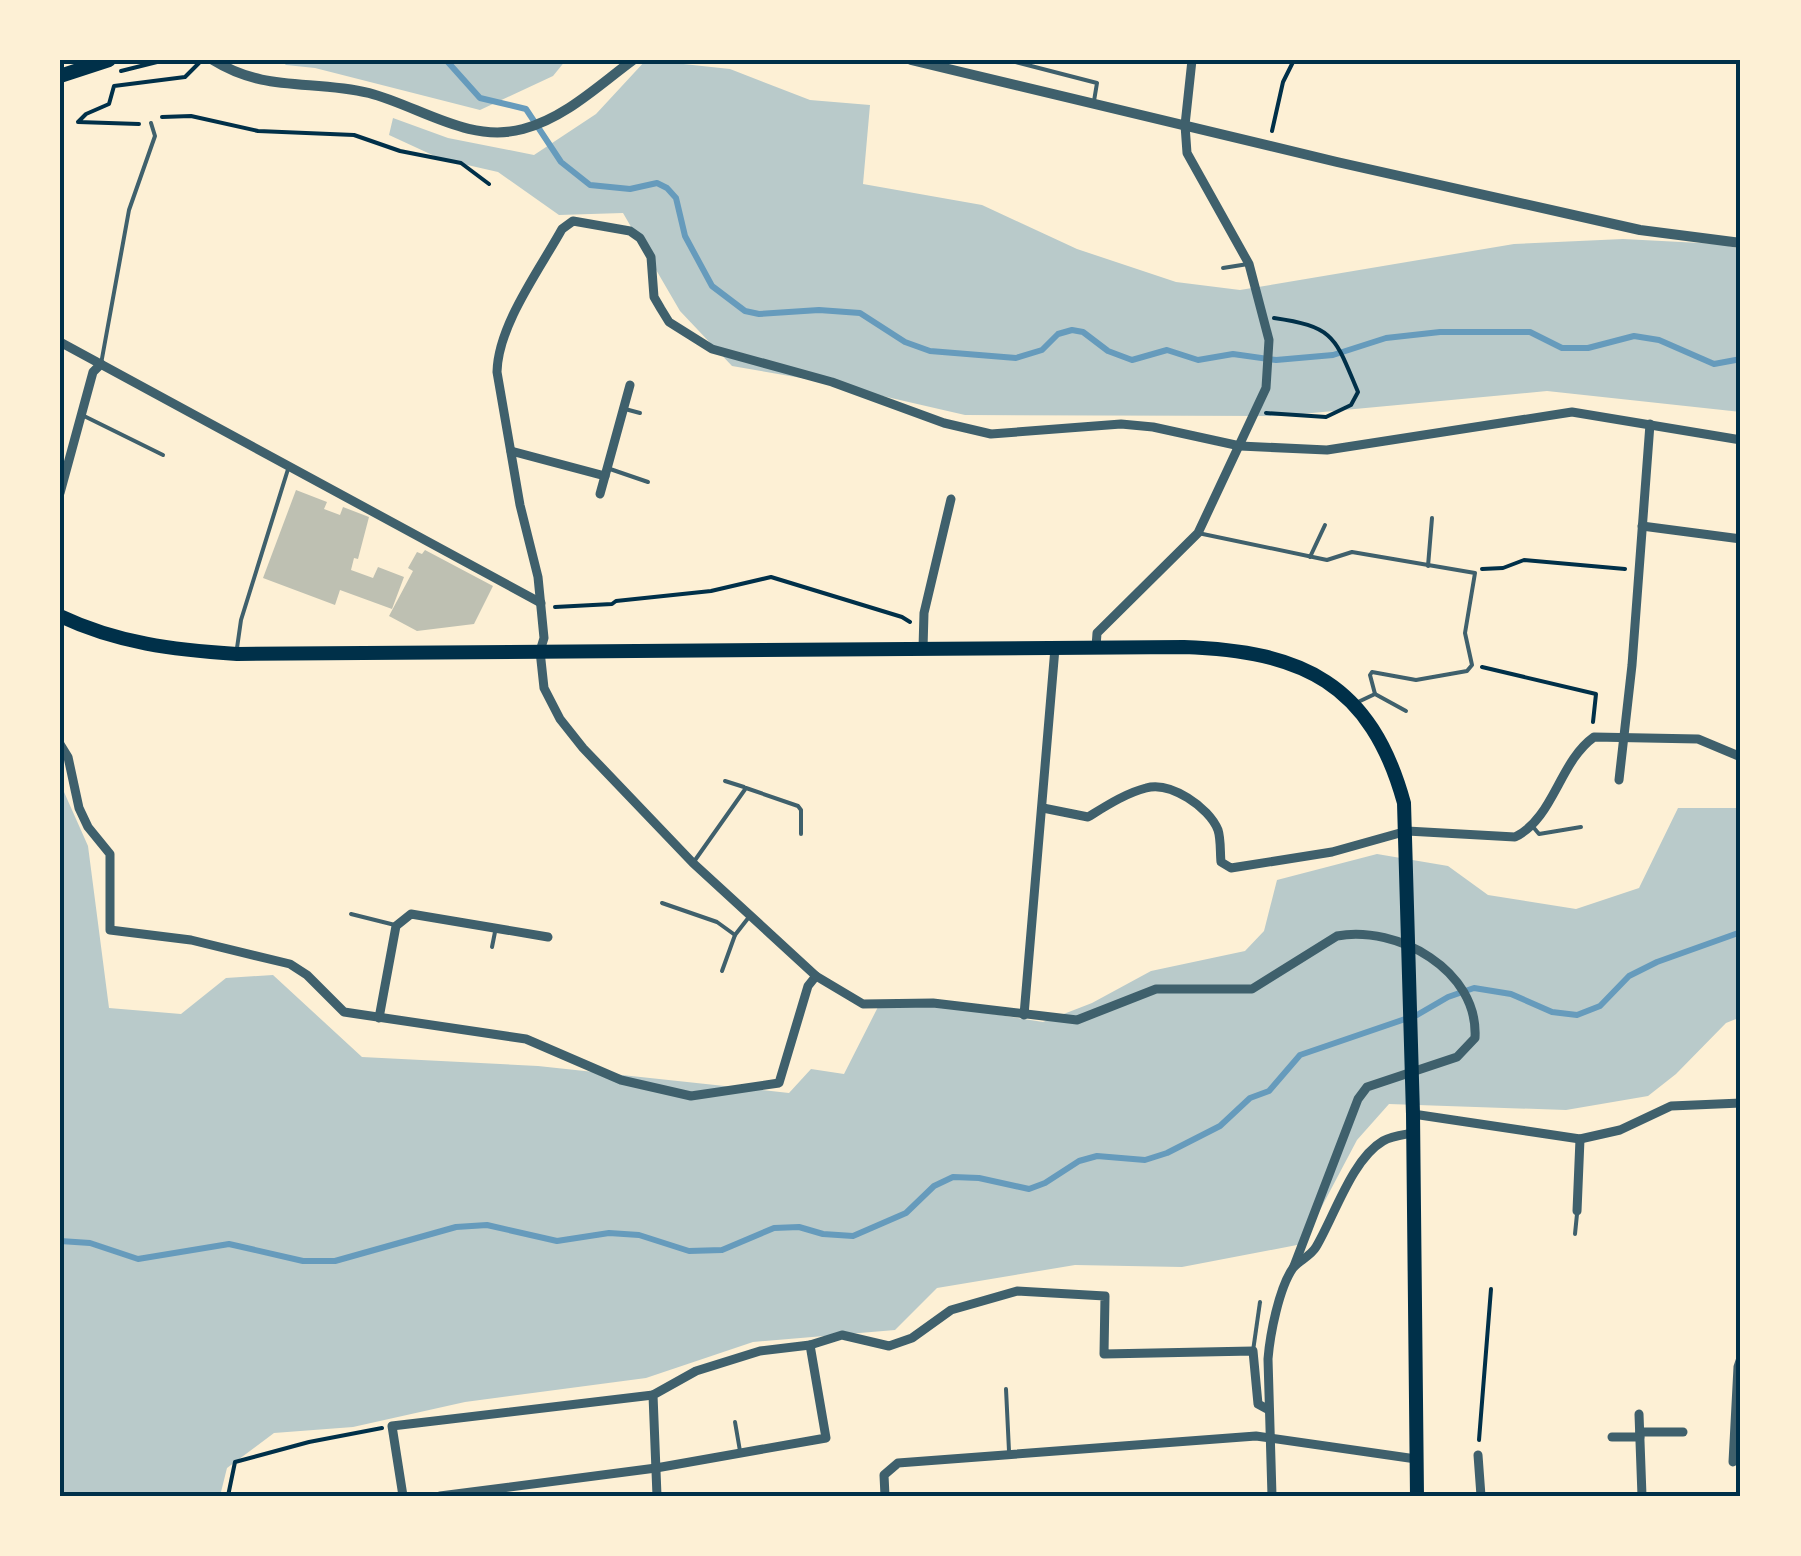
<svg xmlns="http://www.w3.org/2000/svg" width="1801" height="1556" font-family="Inter,sans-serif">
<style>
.green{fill:#b9caca}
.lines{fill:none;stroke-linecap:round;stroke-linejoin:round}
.stream{stroke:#669bbc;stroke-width:6}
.building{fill:#bec0b2}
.path{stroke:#003049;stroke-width:4}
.service{stroke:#3f606c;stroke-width:4}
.minor{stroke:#3f606c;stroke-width:9}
.tertiary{stroke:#3f606c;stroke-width:10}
.trunk{stroke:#003049;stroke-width:14}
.neatline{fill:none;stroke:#003049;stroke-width:4}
</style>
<rect width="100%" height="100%" fill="#fdf0d5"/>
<g class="green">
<path d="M280,60H566L553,76L480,110L315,68L286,65Z"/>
<path d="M646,60L730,69L810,100L870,105L863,184L982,205L1077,249L1176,282L1240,290L1514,244L1623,239L1720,244L1741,249V412L1547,391L1280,416L965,415L813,380L732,366L680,311L623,213L559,215L498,172L441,159L389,135L393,118L448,138L534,155L596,114Z"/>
<path d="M60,783L88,846L109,1008L181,1014L226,978L273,975L362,1057L538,1066L789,1093L811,1069L844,1074L880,1003L944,1006L1043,1022L1092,1003L1151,971L1245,951L1264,931L1277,880L1377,854L1448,866L1488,895L1576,909L1639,888L1678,808H1741V1017L1726,1023L1676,1074L1648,1096L1566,1110L1389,1104L1357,1140L1302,1244L1182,1267L1075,1265L937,1288L895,1330L753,1342L646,1378L465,1402L353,1427L274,1433L227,1468L220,1496H60Z"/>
</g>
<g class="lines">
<g class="stream">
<path d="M446,60L480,98L526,109L561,162L590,185L630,189L657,183L667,188L676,198L685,236L712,286L745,311L759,314L819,310L860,313L905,342L930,351L1016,358L1042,350L1058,334L1072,330L1083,332L1108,351L1132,360L1167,350L1198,360L1233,354L1276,360L1333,355L1386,338L1440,332H1530L1562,348H1588L1634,336L1659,340L1714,364L1741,359"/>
<path d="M60,1241L90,1243L138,1259L229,1244L303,1261H335L456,1227L487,1225L557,1241L609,1233L639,1235L689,1251L722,1250L774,1228L799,1227L823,1234L853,1236L906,1213L934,1186L953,1177L979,1178L1029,1189L1045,1183L1079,1161L1097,1156L1145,1160L1167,1153L1220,1126L1250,1098L1269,1091L1300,1055L1417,1015L1448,997L1474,988L1511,994L1552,1012L1577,1015L1600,1006L1629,976L1657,962L1741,932"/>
</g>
</g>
<g class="building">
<path d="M296,490L327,502L324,509L340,515L343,507L369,517L358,559L354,558L351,570L373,578L378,567L404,577L392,609L340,590L335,605L263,578Z"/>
<path d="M425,550L493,586L474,624L417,631L389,616L413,571L408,568L417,552L422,554Z"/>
</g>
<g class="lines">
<g class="path">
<path d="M121,71L165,60"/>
<path d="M162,117L191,116L258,131L354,135L400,151L461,163L489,184"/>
<path d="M139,124L78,122L86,114L109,104L114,86L185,77L199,63"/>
<path d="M1272,131L1283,82L1294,60"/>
<path d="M1266,413L1326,417L1351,405L1358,392C1335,338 1336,327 1274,318"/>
<path d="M1482,569L1503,568L1524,560L1625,569"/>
<path d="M555,607L612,604L616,601L711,591L771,577L902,617L910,622"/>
<path d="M1482,667L1596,694L1593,722"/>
<path d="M1479,1440L1491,1289"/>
<path d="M228,1496L235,1462L309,1442L382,1428"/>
</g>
<g class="service">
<path d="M1008,60L1097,83L1094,101"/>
<path d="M1223,268L1248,264"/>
<path d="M101,364L129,210L155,136L151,123"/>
<path d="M625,409L640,413"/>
<path d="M82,415L163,455"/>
<path d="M610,469L648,482"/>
<path d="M1198,533L1327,560L1352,552L1475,573L1465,633L1472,665L1467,671L1416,680L1372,672L1370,675L1375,694"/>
<path d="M1310,557L1325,525"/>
<path d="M1428,566L1432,518"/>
<path d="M237,648L241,620L289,466"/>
<path d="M1358,702L1375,694L1406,711"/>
<path d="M725,781L744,787"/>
<path d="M1534,828L1539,834L1581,827"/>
<path d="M693,863L746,788L798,806L801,810V834"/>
<path d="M662,903L717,922L735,935"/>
<path d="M351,914L395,925"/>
<path d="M492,947L495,932"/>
<path d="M722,971L735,935L749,917"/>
<path d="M1575,1234L1577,1214"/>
<path d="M1253,1351L1260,1302"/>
<path d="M1006,1389L1009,1451"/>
<path d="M735,1422L740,1451"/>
</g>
<g class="minor">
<path d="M60,342L541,603"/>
<path d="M511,451L605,476L630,385"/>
<path d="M60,493L93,372L101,364"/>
<path d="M600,494L605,476"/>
<path d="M1642,526L1741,539"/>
<path d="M1096,647L1097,633L1198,533L1266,388L1269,340L1249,264L1187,153L1185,125L1192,60"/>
<path d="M923,648L924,613L951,499"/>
<path d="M60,744L68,757L79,808L88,827L110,854V930L191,940L290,964L307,975L344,1012L526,1039L621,1080L691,1096L779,1083L808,986L816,976"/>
<path d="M1619,780L1632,665L1650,424"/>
<path d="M1043,808L1088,817C1106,806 1126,793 1146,788C1170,781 1209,807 1218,830C1221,839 1220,853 1221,862L1231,868L1332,852L1407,831L1515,837C1554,818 1559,762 1594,737L1698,739L1741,757"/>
<path d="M1024,1015L1055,648"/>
<path d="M379,1018L396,926L411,914L548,937"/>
<path d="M1413,1114L1580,1139L1620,1130L1671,1106L1741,1103"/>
<path d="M1577,1211L1580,1139"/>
<path d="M1294,1266L1358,1099L1367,1087L1457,1057L1475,1038C1479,970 1397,925 1337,936L1252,989H1156L1077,1020L933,1003L863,1004L816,976L693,863L583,748L560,719L544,688L540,651L544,638L538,577L520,505L497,372C498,325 540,269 562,229L573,221L630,231L640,238L651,257L654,297L661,309L669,322L712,349L832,382L944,423L991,434L1121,424L1153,427L1240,446L1327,450L1572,412L1741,440"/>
<path d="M1639,1414L1642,1496"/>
<path d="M1640,1432H1683"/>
<path d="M1612,1437H1640"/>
<path d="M1478,1455L1481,1496"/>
<path d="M1733,1462L1738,1367L1741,1358"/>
<path d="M403,1496L392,1426L653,1395"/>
<path d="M440,1496L656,1468L826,1438L810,1345"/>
<path d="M657,1496L653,1395L696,1371L760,1351L810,1345L842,1335L889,1346L912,1338L951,1310L1017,1291L1105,1296L1104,1354L1253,1351L1258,1404L1269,1410"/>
<path d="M885,1496L884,1475L898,1463L1256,1436L1416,1459"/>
<path d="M1272,1496L1268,1359C1270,1334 1279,1288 1293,1268C1299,1260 1310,1257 1316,1247C1334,1217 1352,1159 1383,1141C1392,1136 1403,1135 1413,1133"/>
</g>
<g class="tertiary">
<path d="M213,60C266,93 312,79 369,93C419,106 469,144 523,129C565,118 599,85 633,60"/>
<path d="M911,60L1337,162L1640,230L1741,243"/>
</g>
<g class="trunk">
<path d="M60,76L109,60"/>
<path d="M60,616C117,643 174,650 237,654L1184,647C1302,651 1371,683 1404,803L1413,1114L1417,1496"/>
</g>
</g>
<rect width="1801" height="1556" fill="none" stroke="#fdf0d5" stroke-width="125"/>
<rect x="62" y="62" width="1676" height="1432" class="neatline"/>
</svg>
